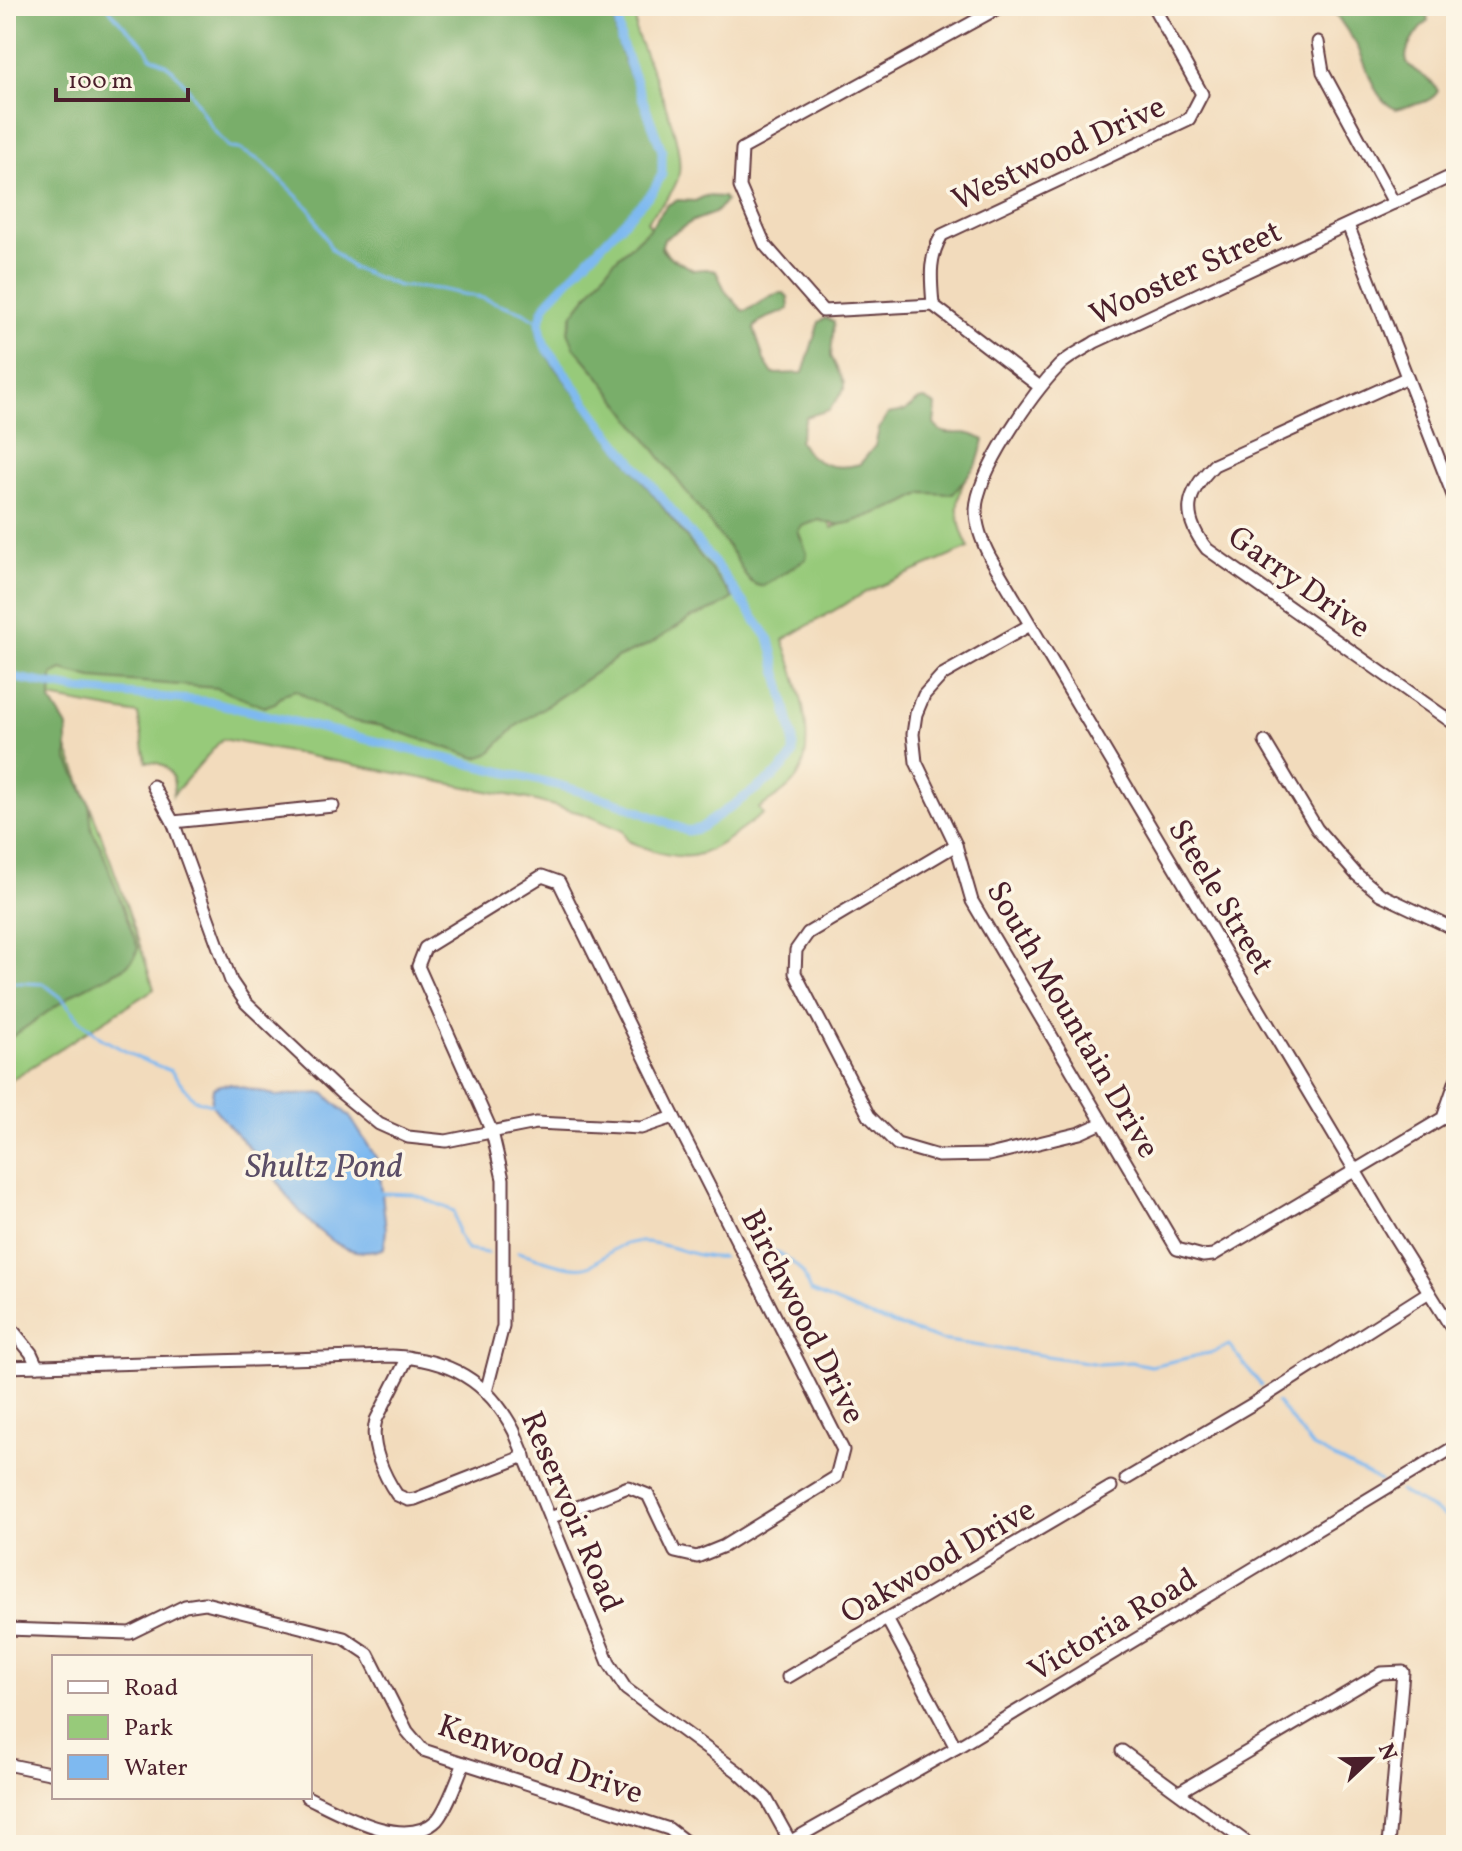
<svg xmlns="http://www.w3.org/2000/svg" width="1462" height="1851" font-family="Vollkorn,serif">
<style>
.green{fill:#97ca7a;stroke:#707452;stroke-width:2}
.forest{fill:#79ae6a;stroke:#62664a;stroke-width:2}
.water{fill:#7eb9f0;stroke:#646c8e;stroke-width:2}
.lines{fill:none;stroke-linecap:round;stroke-linejoin:round}
.stream{stroke:#7eb9f0;stroke-width:3}
.canal{stroke:#7eb9f0;stroke-width:9}
.street-casing{stroke:#633b41;stroke-width:15}
.street{stroke:#fff;stroke-width:11}
.labels{text-anchor:middle;stroke-width:7;stroke-linejoin:round;paint-order:stroke}
.street-label{font-size:32px;fill:#4a1f2b;stroke:#fcf5e5}
.water-label{font-size:34px;font-style:italic;fill:#5a4d66;stroke:#fcf5e5}
</style>
<rect width="100%" height="100%" fill="#fcf5e5"/>
<filter id="ink" filterUnits="userSpaceOnUse"><feTurbulence type="fractalNoise" baseFrequency=".0125" numOctaves="2"/><feDisplacementMap in="SourceGraphic" scale="16" xChannelSelector="R" yChannelSelector="G"/><feConvolveMatrix kernelMatrix="1 2 1 2 8 2 1 2 1" color-interpolation-filters="sRGB"/></filter>
<filter id="wash" filterUnits="userSpaceOnUse"><feTurbulence type="fractalNoise" baseFrequency=".006" numOctaves="4" result="noise"/><feDisplacementMap in="SourceGraphic" scale="32" xChannelSelector="R" yChannelSelector="G"/><feGaussianBlur stdDeviation="1.8" result="paint"/><feColorMatrix in="noise" values="0 0 0 0 0 0 0 0 0 0 0 0 0 0 0 0 0 1.4 0 .05"/><feComposite in="paint" operator="in"/></filter>
<g filter="url(#wash)">
<rect width="100%" height="100%" fill="#f2dbbc"/>
<path class="green" d="M521,6L611,41L612,6H643L636,18V32C649,67 690,148 677,181C671,197 658,208 647,221L832,528L969,471C953,499 955,520 969,548L868,591L783,640C796,675 819,742 798,776C789,790 773,799 759,808L763,814C705,855 698,871 628,841L623,831L584,814L528,799L222,739L173,795C177,775 167,761 146,762L138,714L45,697C87,792 123,890 154,989L6,1083V194Z"/>
<g class="forest">
<path d="M6,6H616C605,56 664,120 662,173L654,186L542,305C527,332 547,357 563,378L733,598L717,608L691,618L650,644L617,658L515,727L489,754L477,758L382,726L346,720L295,690L284,694L275,703L264,707L217,688L92,678L62,670L52,675L51,701L67,727V758L89,803L92,831L101,848L138,948L133,960L124,968L76,992L6,1041Z"/>
<path d="M1331,6H1385L1427,15L1428,21C1419,28 1399,54 1409,65C1418,75 1432,78 1438,91C1430,105 1411,104 1396,109C1372,100 1368,65 1356,44C1348,31 1338,19 1331,6Z"/>
<path d="M705,196L723,197L726,201L715,213L693,221L664,239L661,248C666,259 683,262 693,270L707,269L716,271L726,292L743,311C758,308 768,292 784,293L788,297L789,309C777,316 761,317 754,328L764,360L773,374L803,373L819,322L826,318L834,322L831,356L844,383V390L829,410L806,417L799,441C812,465 835,471 860,464L875,446L879,429L888,414L905,411L919,400L925,399L936,405L934,424C942,436 952,433 964,433C970,433 978,437 984,440L977,464L953,494L923,493L902,504L849,523L836,525L819,520L802,526L798,531L807,553L806,559L764,586C749,588 741,567 734,555L598,375L574,347L568,331L573,314L613,262L649,229L667,205L677,200L695,201Z"/>
</g>
<path class="water" d="M230,1084L277,1096L324,1093L350,1117L375,1156L379,1165L386,1230L384,1248C345,1265 309,1224 287,1196C281,1187 276,1178 269,1170C250,1147 228,1127 211,1104L213,1088L220,1085Z"/>
<g class="lines">
<g class="stream">
<path d="M108,6C119,27 141,36 151,57C181,67 193,98 209,123C214,132 223,140 230,148L239,149L261,161L310,209L332,250L353,268L399,286L439,289L482,298L523,312L540,322"/>
<path d="M615,6L619,24"/>
<path d="M6,982L44,984L62,998L79,1019L101,1038L138,1058L171,1071L194,1099L214,1105"/>
<path d="M381,1193L413,1194L454,1211L458,1234L467,1250L487,1253"/>
<path d="M754,1246C772,1249 790,1257 802,1272C807,1278 806,1284 810,1291L867,1315L941,1340L1099,1364L1131,1362L1151,1366L1214,1352L1229,1345L1261,1385"/>
<path d="M518,1252C536,1256 573,1274 591,1265C606,1256 617,1244 635,1242C665,1240 692,1259 722,1257"/>
<path d="M1277,1402L1313,1447L1380,1481"/>
<path d="M1400,1491L1456,1523"/>
</g>
<path class="canal" d="M6,676L79,690L212,702L562,786L619,803L687,831L699,829L776,775L789,761L793,755V737L770,640L716,565L603,425L545,346C538,327 538,316 549,300L653,191L662,174V151L621,41L619,24L624,6"/>
</g>
</g>
<g filter="url(#ink)">
<g class="lines">
<g class="street-casing">
<g id="street">
<path d="M1002,6L742,149L740,187L765,245L823,311L933,305L1040,387"/>
<path d="M1318,42L1323,72L1394,203"/>
<path d="M1456,174L1095,342C1083,350 1069,356 1059,366C1032,394 977,472 976,510C976,527 982,542 990,557L1391,1231L1456,1335"/>
<path d="M1348,225L1456,503"/>
<path d="M933,305C931,279 928,258 942,235L1189,119L1202,94L1153,6"/>
<path d="M1406,378L1214,465C1185,494 1181,516 1207,549L1456,725"/>
<path d="M1030,625L942,675L924,695L916,714L913,734L916,762L956,845L972,901L1177,1249L1203,1256L1213,1255L1443,1118L1456,1080"/>
<path d="M1265,742L1317,829L1356,874L1380,894L1456,930"/>
<path d="M153,786L173,822L231,981L246,1003L341,1093L379,1124L408,1137L446,1141L536,1123L641,1128L674,1117"/>
<path d="M173,822L333,806"/>
<path d="M956,845L808,933L796,950L795,973L869,1116L897,1144L938,1156L989,1155L1080,1133L1102,1123"/>
<path d="M6,1322L31,1353L37,1366"/>
<path d="M408,1357L376,1420C369,1444 384,1476 397,1495L408,1500L415,1499L525,1456"/>
<path d="M6,1367L392,1356C448,1359 488,1380 514,1431L609,1663L626,1689L737,1771L766,1798L792,1845"/>
<path d="M486,1392L503,1326V1179L492,1132L418,966L425,948L542,876L559,882L674,1117L843,1450L836,1477L724,1546L697,1557L675,1552L648,1495L628,1487L550,1518"/>
<path d="M1126,1479L1256,1402L1429,1292"/>
<path d="M887,1619L956,1748"/>
<path d="M6,1629L130,1633L185,1606L205,1603L344,1638L368,1654L407,1731L423,1750L669,1829L690,1845"/>
<path d="M788,1677L1111,1487"/>
<path d="M1122,1751L1250,1845"/>
<path d="M6,1764L54,1774"/>
<path d="M1179,1792L1381,1673L1403,1672L1388,1845"/>
<path d="M307,1797C342,1814 405,1851 437,1820C448,1807 457,1779 464,1763"/>
<path d="M784,1845L956,1748L1456,1446"/>
</g>
</g>
<use href="#street" class="street"/>
</g>
</g>
<g class="labels">
<g class="street-label">
<text transform="translate(1058 152) rotate(-25)" y="11">Westwood Drive</text>
<text transform="translate(1185 272) rotate(-25)" y="11">Wooster Street</text>
<text transform="translate(1300 581) rotate(36)" y="11">Garry Drive</text>
<text transform="translate(1222 896) rotate(59)" y="11">Steele Street</text>
<text transform="translate(1074 1019) rotate(60)" y="11">South Mountain Drive</text>
<text transform="translate(804 1316) rotate(63)" y="11">Birchwood Drive</text>
<text transform="translate(573 1511) rotate(67)" y="11">Reservoir Road</text>
<text transform="translate(937 1560) rotate(-30)" y="11">Oakwood Drive</text>
<text transform="translate(1112 1624) rotate(-31)" y="11">Victoria Road</text>
<text transform="translate(541 1758) rotate(19)" y="11">Kenwood Drive</text>
</g>
<g class="water-label">
<text x="324" y="1177">Shultz Pond</text>
</g>
</g>
<rect width="1462" height="1851" fill="none" stroke="#fcf5e5" stroke-width="32"/>
<rect x="52" y="1655" width="260" height="144" fill="#fcf5e5" stroke="#b59f9b" stroke-width="2"/>
<rect x="68" y="1681" width="40" height="12" fill="#ffffff" stroke="#b59f9b" stroke-width="2"/>
<text x="124" y="1695" font-size="24" fill="#4a1f2b">Road</text>
<rect x="68" y="1715" width="40" height="24" fill="#97ca7a" stroke="#b59f9b" stroke-width="2"/>
<text x="124" y="1735" font-size="24" fill="#4a1f2b">Park</text>
<rect x="68" y="1755" width="40" height="24" fill="#7eb9f0" stroke="#b59f9b" stroke-width="2"/>
<text x="124" y="1775" font-size="24" fill="#4a1f2b">Water</text>
<g transform="translate(1370 1759) rotate(68)" stroke="#fcf5e5" stroke-width="6" paint-order="stroke">
<path d="M0-6L14 30L0 20L-14 30Z" fill="#4a1f2b"/>
<text y="-12" font-size="22" font-weight="bold" text-anchor="middle" fill="#4a1f2b">N</text>
</g>
<path d="M56 88v12h132v-12" fill="none" stroke="#4a1f2b" stroke-width="4"/>
<text x="68" y="88" font-size="24" fill="#4a1f2b" stroke="#fcf5e5" stroke-width="6" paint-order="stroke">100 m</text>
</svg>
